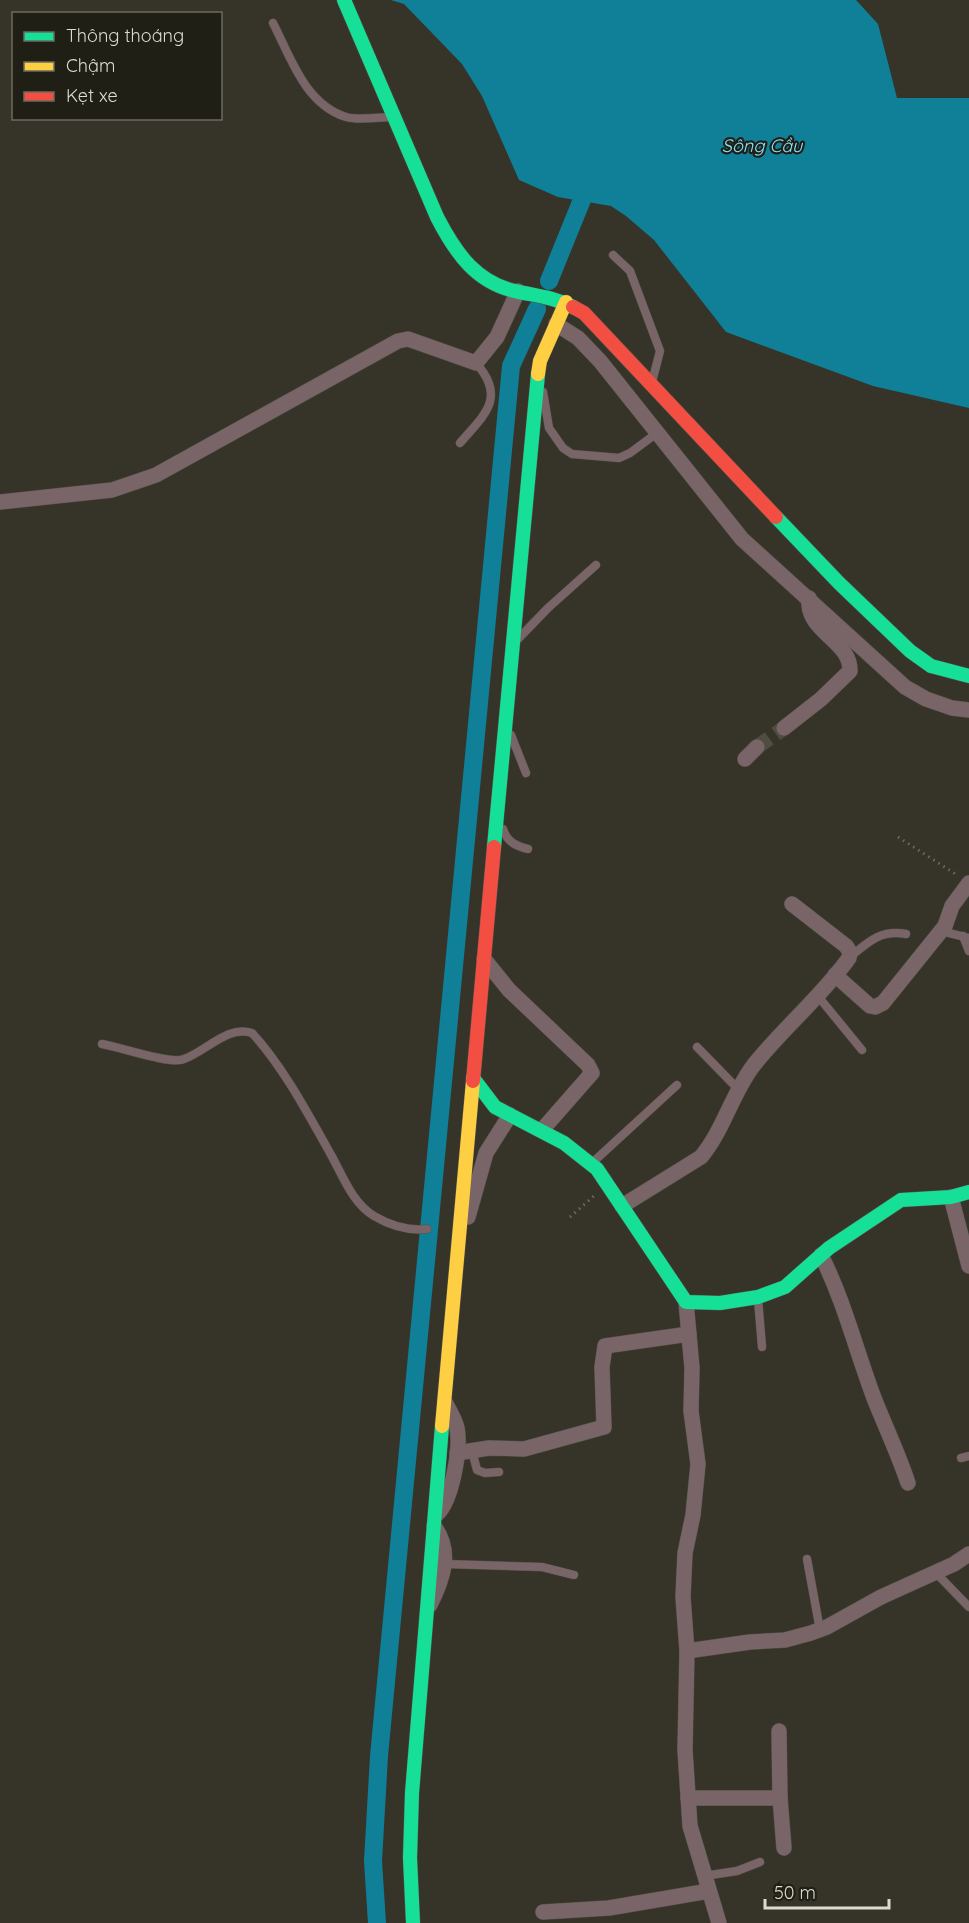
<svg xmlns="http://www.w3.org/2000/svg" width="969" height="1923" font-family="Quicksand,sans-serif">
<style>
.water{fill:#0f8098}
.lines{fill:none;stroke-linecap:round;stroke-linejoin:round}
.canal{stroke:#0f8098;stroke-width:18}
.street-tunnel{stroke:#4f4d42;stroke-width:15;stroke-dasharray:15 8;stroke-linecap:butt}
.lane-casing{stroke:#535148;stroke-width:9}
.street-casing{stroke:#535148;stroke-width:16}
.fast-casing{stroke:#535148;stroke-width:15}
.slow-casing{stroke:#535148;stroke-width:15}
.jam-casing{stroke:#535148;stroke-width:15}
.path{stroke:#726865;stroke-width:3;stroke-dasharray:1.5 4.5;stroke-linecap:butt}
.lane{stroke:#796568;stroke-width:8}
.street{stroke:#796568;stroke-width:15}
.fast{stroke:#16e098;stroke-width:14}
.slow{stroke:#ffcf43;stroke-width:14}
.jam{stroke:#f24e42;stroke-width:14}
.labels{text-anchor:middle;stroke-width:4.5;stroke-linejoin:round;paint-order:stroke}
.water-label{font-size:18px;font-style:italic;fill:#88e3ff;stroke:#201f16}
</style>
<rect width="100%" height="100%" fill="#363429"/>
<path class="water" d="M391,0H856L878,24L897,98H969V408L873,386L726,332L654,240L626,216L611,206L558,197L519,180L482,96L462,64L404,4Z"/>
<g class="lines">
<g class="canal">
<path d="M549,281L590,180"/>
<path d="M377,1923L373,1861L379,1756L511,366L537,309"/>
</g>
<path class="street-tunnel" d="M757,747L784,728"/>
<g class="lane-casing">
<g id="lane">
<path d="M273,23C291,58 305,104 346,117C359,121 379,117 393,117"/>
<path d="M613,255L630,271L660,351L652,382"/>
<path d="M543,392L549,428L563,448L572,454L619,458L630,453L657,433"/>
<path d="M460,443C484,415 507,398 476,363"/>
<path d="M518,639L548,608L596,565"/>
<path d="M511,735L526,773"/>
<path d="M503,829C507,842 516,846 528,849"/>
<path d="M941,931L969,938"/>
<path d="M963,936L969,951"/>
<path d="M850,957C868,942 881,929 906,934"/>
<path d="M817,995L862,1050"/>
<path d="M102,1044C120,1047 171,1065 184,1059C207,1051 227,1025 252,1033C282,1065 308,1114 330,1153C342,1174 352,1203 374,1216C391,1226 408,1231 427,1229"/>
<path d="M697,1047L738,1089"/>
<path d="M592,1163L677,1085"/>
<path d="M758,1299L762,1347"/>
<path d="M472,1451L477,1470L485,1473L499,1472"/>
<path d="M961,1458L969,1456"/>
<path d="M807,1559L820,1630"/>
<path d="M445,1564L542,1567L574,1575"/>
<path d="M936,1573L969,1607"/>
<path d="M704,1876L737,1871L760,1862"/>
</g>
</g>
<g class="street-casing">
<g id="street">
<path d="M556,324L578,338L600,361L742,539L905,687L926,699L952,708L969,710"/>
<path d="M0,502L112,490L156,475L398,341L408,339L476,363L497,337L518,291"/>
<path d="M784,728L821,699L850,671C851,640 805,632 809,598"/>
<path d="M745,759L757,747"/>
<path d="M484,959L509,990L588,1065L592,1073L542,1130"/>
<path d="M835,975L870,1006L875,1007L883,1003L945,926L952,906L969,883"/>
<path d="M951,1197L969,1266"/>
<path d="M622,1206L701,1157C723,1131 732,1094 753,1066C783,1028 821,997 849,958L850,952L846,946L792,904"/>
<path d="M468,1217L486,1153L510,1115"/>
<path d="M821,1255C844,1301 856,1350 874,1398C885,1426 898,1453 908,1483"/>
<path d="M686,1302L692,1368L691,1411L698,1464L693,1515L685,1553L683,1597L687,1651"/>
<path d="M457,1453L489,1448L524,1449L604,1427L602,1367L605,1346L689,1334"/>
<path d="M437,1514C452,1501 461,1448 457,1428C455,1419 449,1410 445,1402"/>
<path d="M430,1605C443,1579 453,1552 434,1526"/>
<path d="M779,1731L780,1798L784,1848"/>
<path d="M688,1798H780"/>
<path d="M543,1912L609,1908L709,1891"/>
<path d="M719,1923L690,1826L685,1750L687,1651L750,1642L785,1640L811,1633L827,1627L881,1597L954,1564L969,1554"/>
</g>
</g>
<g class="fast-casing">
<g id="fast">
<path d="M344,0L437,217C456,254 477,284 519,292C538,296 556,298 573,307"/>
<path d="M776,517L839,583L910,651L931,666L969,676"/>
<path d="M494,847L538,374"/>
<path d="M473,1078L495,1107L564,1143L597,1169L686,1302L720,1303L758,1297L785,1287L829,1248L901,1200L951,1197L969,1192"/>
<path d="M413,1923L410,1858L412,1793L442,1426"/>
</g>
</g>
<g class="slow-casing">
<g id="slow">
<path d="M538,374L540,361L566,302"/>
<path d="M442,1426L473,1081"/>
</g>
</g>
<g class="jam-casing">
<g id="jam">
<path d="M573,307L584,313L776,517"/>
<path d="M473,1081L494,847"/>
</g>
</g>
<g class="path">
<path d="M898,837L957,875"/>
<path d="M570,1217L595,1195"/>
</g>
<use href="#lane" class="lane"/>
<use href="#street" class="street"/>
<use href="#fast" class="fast"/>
<use href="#slow" class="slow"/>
<use href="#jam" class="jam"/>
</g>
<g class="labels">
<g class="water-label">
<text x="762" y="152">Sông Cầu</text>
</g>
</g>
<rect x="12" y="12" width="210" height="108" fill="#201f16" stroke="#6c6a60" stroke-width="1.5"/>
<rect x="24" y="32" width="30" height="9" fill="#16e098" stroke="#6c6a60" stroke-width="1.5"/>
<text x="66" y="42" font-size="18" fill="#dddbcf">Thông thoáng</text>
<rect x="24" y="62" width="30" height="9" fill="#ffcf43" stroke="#6c6a60" stroke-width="1.5"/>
<text x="66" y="72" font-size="18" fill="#dddbcf">Chậm</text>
<rect x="24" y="92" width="30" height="9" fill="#f24e42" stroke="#6c6a60" stroke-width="1.5"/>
<text x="66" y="102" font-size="18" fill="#dddbcf">Kẹt xe</text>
<path d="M765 1899v9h124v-9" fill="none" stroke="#dddbcf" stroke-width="3"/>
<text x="774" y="1899" font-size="18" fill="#dddbcf" stroke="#201f16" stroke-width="4.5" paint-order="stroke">50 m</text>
</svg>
